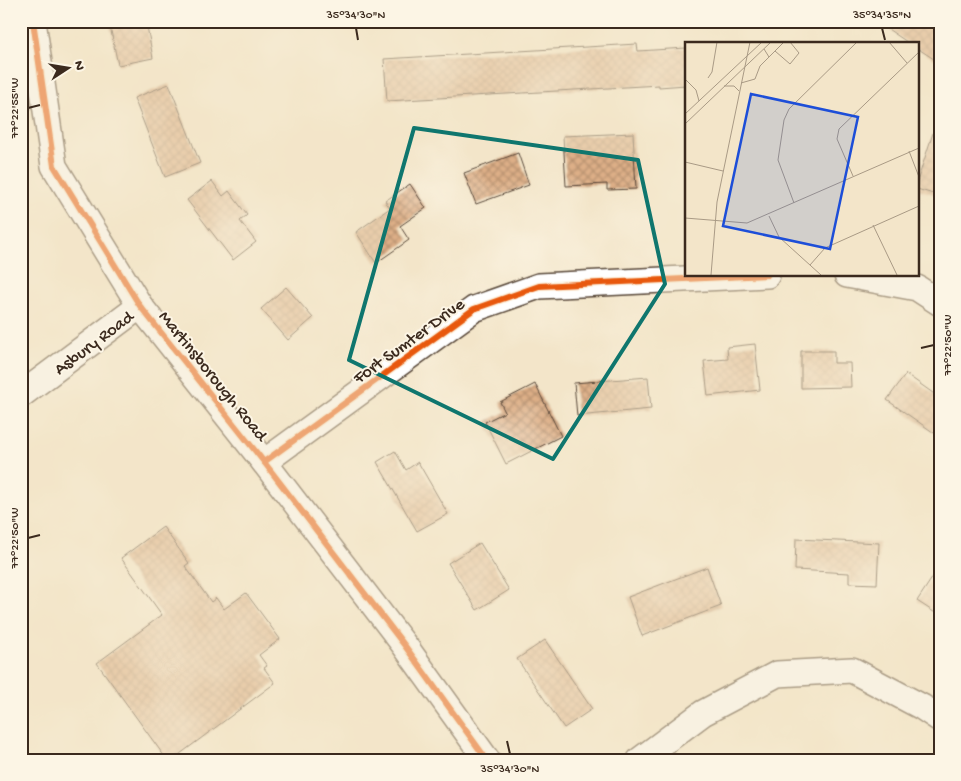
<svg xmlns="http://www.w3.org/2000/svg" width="961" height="781" font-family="'Gochi Hand',sans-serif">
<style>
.building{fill:url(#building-cross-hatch)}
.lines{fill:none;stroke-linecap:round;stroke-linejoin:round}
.minor-casing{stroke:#574638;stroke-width:28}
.minor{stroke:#fff;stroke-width:25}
.cycleway-casing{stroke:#fcf5e5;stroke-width:9}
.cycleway{stroke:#e8590c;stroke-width:6}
.marked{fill:none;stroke:#0f766e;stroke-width:4;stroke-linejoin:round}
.ticks{fill:none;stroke:#3b2a1e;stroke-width:2}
.labels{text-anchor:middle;stroke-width:4;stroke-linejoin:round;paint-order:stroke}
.street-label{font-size:18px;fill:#3b2a1e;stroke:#fcf5e5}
.inset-road{fill:none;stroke:#a99a85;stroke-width:1}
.view{fill:#1d4ed8;fill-opacity:0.15;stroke:#1d4ed8;stroke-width:2.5}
.inset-edge{fill:none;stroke:#3b2a1e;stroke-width:2.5}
.neatline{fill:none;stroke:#3b2a1e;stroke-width:2}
.ticks-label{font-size:12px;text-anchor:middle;fill:#3b2a1e}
</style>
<defs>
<pattern id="building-cross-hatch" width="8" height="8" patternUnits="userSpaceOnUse" patternTransform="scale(1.25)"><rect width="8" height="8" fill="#ddaf87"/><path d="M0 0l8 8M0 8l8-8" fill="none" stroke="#b48f6e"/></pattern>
</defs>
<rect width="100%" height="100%" fill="#fcf5e5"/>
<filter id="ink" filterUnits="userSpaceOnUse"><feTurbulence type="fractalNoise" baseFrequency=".02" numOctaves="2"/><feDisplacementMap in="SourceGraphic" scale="10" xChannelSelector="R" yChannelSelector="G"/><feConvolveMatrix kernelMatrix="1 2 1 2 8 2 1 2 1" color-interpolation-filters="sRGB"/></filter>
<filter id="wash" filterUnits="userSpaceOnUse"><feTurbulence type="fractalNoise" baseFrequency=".0096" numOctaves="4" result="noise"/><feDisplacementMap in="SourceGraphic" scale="20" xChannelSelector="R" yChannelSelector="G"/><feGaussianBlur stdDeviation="1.12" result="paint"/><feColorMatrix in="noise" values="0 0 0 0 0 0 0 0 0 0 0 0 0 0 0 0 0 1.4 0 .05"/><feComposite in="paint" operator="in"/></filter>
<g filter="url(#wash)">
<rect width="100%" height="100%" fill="#f3e5c9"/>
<g id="blocks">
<g class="building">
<path d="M109,21H146L153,58L118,65Z"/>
<path d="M876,21H940V63L917,48V44H910Z"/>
<path d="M637,44L638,51L686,48V85L659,87V85L387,101L384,59Z"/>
<path d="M169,84L200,163L165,177L134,98Z"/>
<path d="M936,124H940V196L917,189V182Z"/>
<path d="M633,133L636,189L607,190V184L566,186L563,136Z"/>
<path d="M518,153L529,185L476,204L464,173Z"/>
<path d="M212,181L223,196L229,191L247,215L240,221L256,242L233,260L187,200Z"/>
<path d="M410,184L426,208L400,226L409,240L376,263L356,232L390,208L385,201Z"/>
<path d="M286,287L313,318L288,340L261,309Z"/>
<path d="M755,344L760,390L708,396L704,361L728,359L727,347Z"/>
<path d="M801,351H834V363H850L851,387L801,388Z"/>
<path d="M906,374L940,398V437L887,400Z"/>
<path d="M648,377L651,409L577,416L574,383Z"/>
<path d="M535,384L561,436L506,464L485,422L505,412L500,402Z"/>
<path d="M395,451L406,470L418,462L448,514L417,531L377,462Z"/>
<path d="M163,527L189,563L185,566L211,602L216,598L224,609L246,593L280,639L259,655L267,666L264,668L275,683L172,760H167L97,663L162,615L121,558Z"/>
<path d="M796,539L879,543L877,584L849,583V573L795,570Z"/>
<path d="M480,543L509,590L477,610L448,563Z"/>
<path d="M940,566V616L917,601Z"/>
<path d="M707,567L721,606L642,636L628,597Z"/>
<path d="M545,640L592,709L564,728L517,659Z"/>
</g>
</g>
</g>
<g filter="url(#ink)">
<use href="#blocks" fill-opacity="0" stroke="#574638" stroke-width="1"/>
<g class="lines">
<g class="minor-casing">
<g id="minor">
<path d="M33,21L54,166L140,306L264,462L405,646L487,760"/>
<path d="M847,275L917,288L940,303"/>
<path d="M21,395L140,306"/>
<path d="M264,462L474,309L539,286L767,275"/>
<path d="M640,760L703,713L777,674L852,670L922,707L940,719"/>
</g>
</g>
<use href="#minor" class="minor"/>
<g class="cycleway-casing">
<g id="cycleway">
<path d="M33,21L54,166L140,306L264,462L405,646L487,760"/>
<path d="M264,462L474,309L539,286L767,275"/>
</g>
</g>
<use href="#cycleway" class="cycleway"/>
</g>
</g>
<path d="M0 0H961V781H0ZM414,128L638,160L665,284L553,459L349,360Z" fill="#f3e5c9" fill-opacity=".55" fill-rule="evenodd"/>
<path class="marked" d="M414,128L638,160L665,284L553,459L349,360Z"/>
<path class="ticks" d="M356,28L358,40M882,28L885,40M28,108L40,105M921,348L934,345M28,538L40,535M507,741L510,754"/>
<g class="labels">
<g class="street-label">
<text transform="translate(408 340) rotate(-36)" y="6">Fort Sumter Drive</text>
<text transform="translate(93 342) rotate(-37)" y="6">Asbury Road</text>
<text transform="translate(214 375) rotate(51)" y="6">Martinsborough Road</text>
</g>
</g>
<g transform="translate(685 42)">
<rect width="234" height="234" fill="#f3e5c9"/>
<path class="inset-road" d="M204,0L222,21M90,9L105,22L114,11L105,0M84,15L99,0M23,36L27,30L32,0M0,37L11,48L14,59M56,41L70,37L75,24L84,15L79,7M39,44H49L54,49M0,72L77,0M0,82L86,0M224,109L234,135M0,120L38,129M168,134L152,97L154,87L234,10M109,161L93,118L99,78L104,67L172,0M84,174L94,195L136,233M0,176L62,181L234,106M188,183L212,233M125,223L140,206L234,164M26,233L32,160L65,0"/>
<path class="view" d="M66,52L173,75L145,207L38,184Z"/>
<rect width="234" height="234" class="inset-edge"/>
</g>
<rect width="961" height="781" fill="none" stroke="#fcf5e5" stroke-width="55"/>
<g transform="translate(68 68) rotate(78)" stroke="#fcf5e5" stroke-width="4" paint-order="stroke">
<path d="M0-4L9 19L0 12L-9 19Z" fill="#3b2a1e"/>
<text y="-8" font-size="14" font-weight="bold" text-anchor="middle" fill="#3b2a1e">N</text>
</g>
<rect x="28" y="28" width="906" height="726" class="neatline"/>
<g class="ticks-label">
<text x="356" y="18">35°34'30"N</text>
<text x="882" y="18">35°34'35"N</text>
<text transform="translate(14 108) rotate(-90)" y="4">77°22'55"W</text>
<text transform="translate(947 345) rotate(-90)" y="4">77°22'50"W</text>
<text transform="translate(14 538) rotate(-90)" y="4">77°22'50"W</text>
<text x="510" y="772">35°34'30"N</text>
</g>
</svg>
